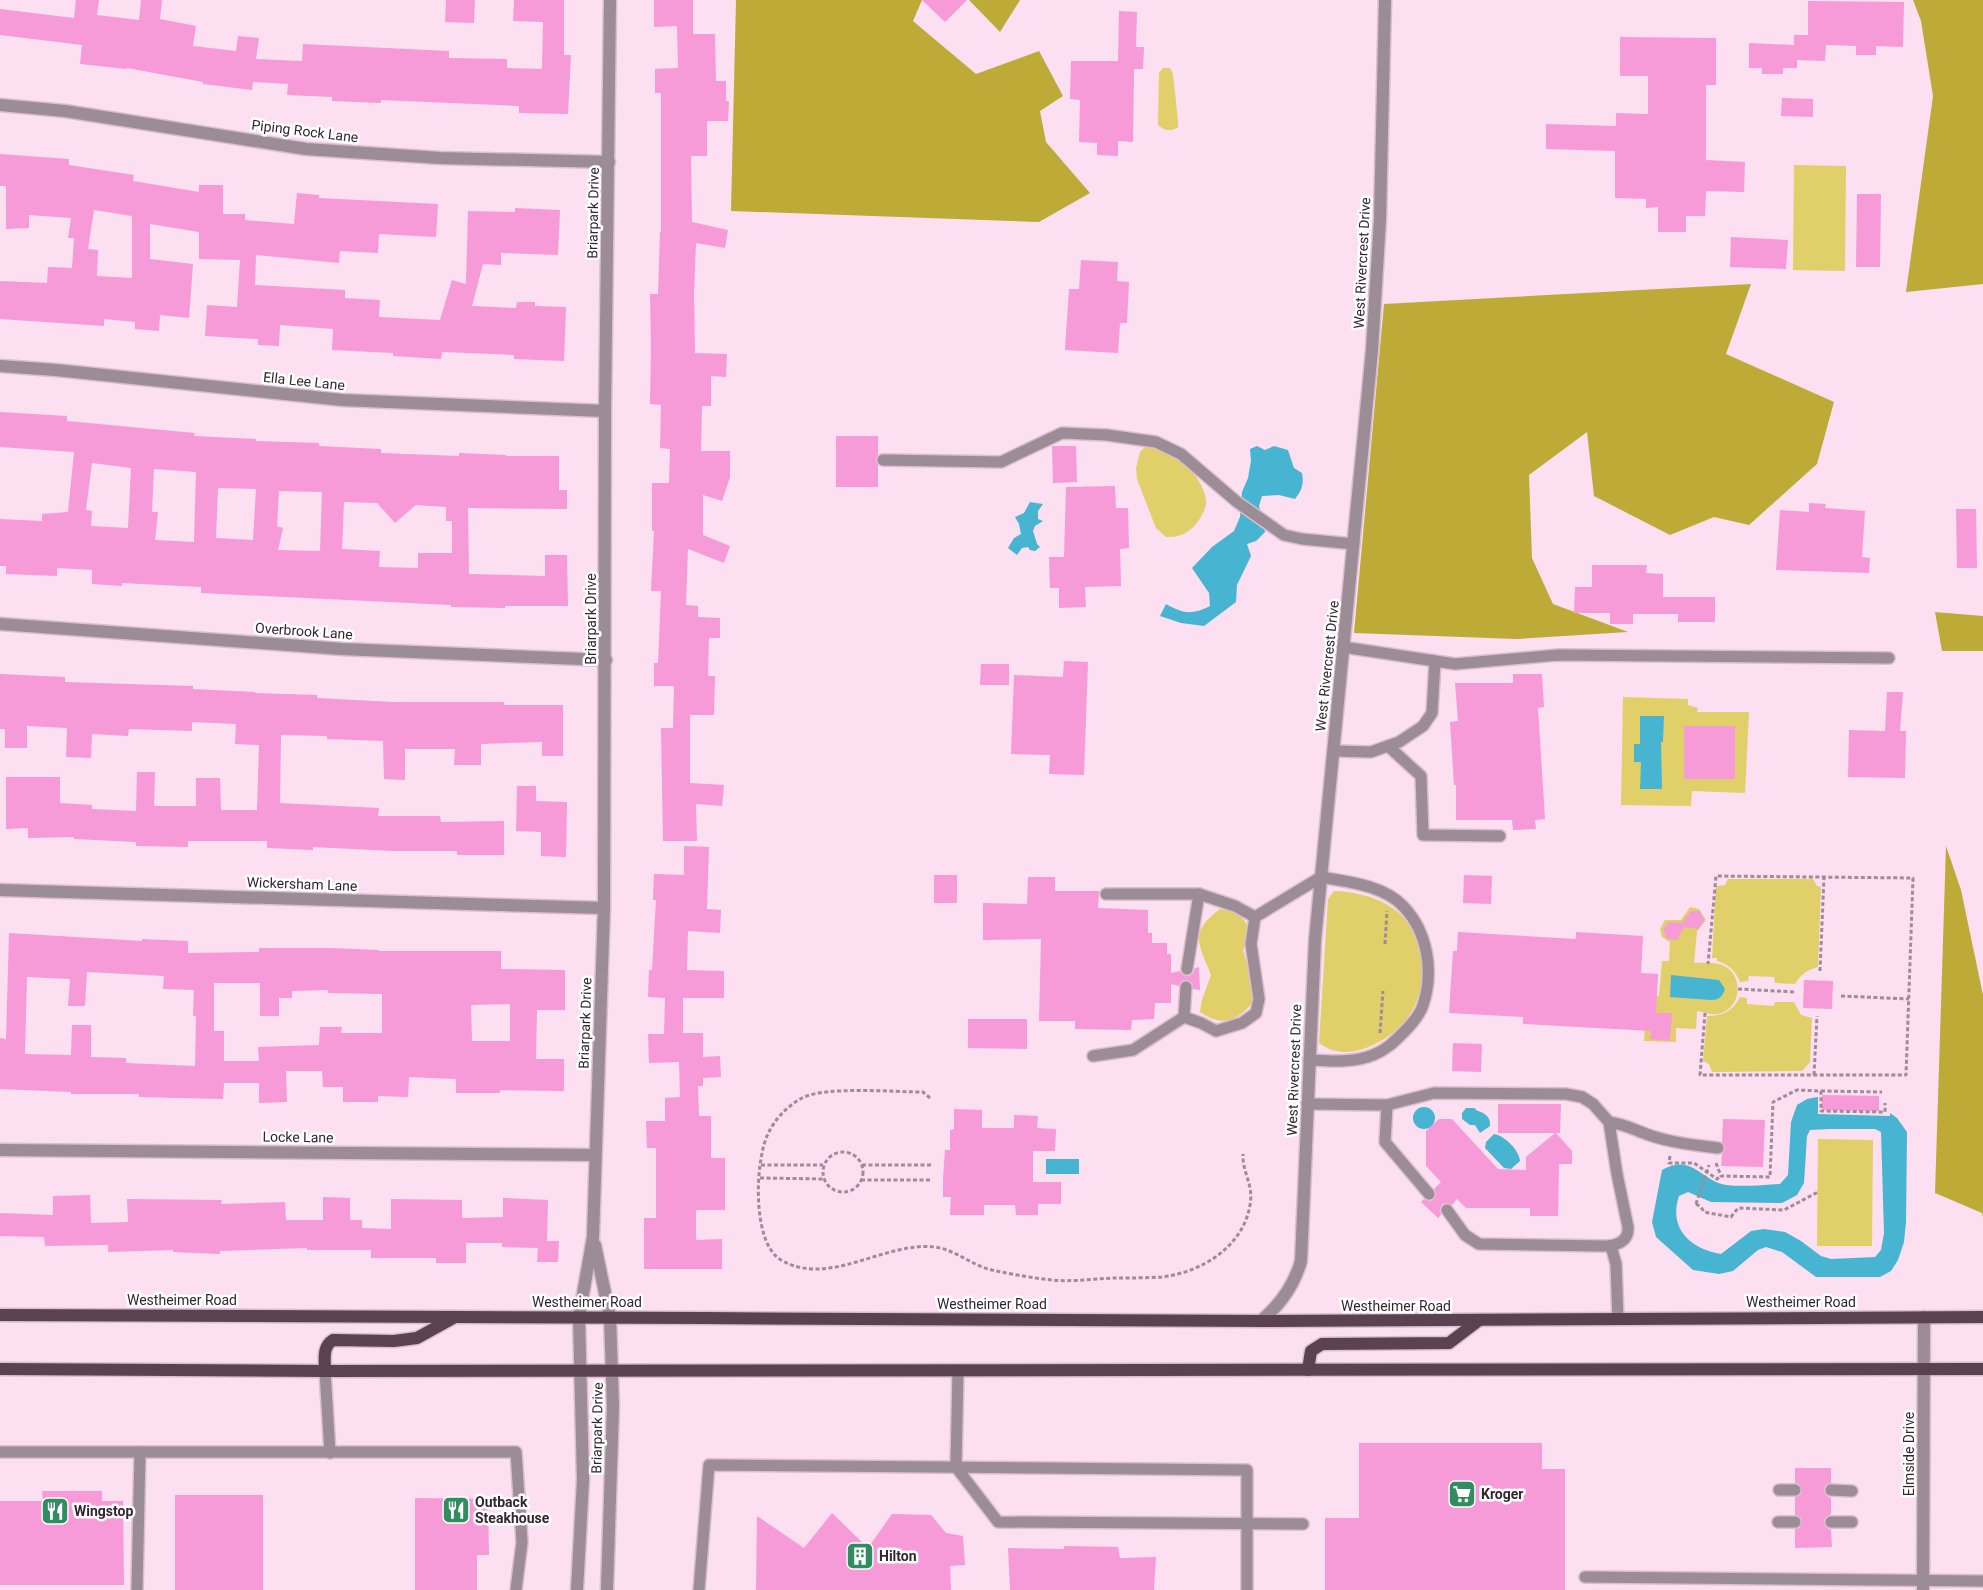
<svg xmlns="http://www.w3.org/2000/svg" width="1983" height="1590" font-family="Roboto,sans-serif">
<style>
.green{fill:#e1cf69}
.forest{fill:#beab37}
.water{fill:#47b4d2;fill-rule:evenodd}
.building{fill:#f69ad8;fill-rule:evenodd}
.lines{fill:none;stroke-linecap:round;stroke-linejoin:round}
.service-casing{stroke:#d8bece;stroke-width:14}
.minor-casing{stroke:#d8bece;stroke-width:15}
.tertiary-casing{stroke:#d8bece;stroke-width:15}
.primary-casing{stroke:#d8bece;stroke-width:15}
.path{stroke:#a08b98;stroke-width:3;stroke-dasharray:4 2.5;stroke-linecap:butt}
.service{stroke:#9b8c96;stroke-width:11}
.minor{stroke:#9b8c96;stroke-width:12}
.tertiary{stroke:#9b8c96;stroke-width:12}
.primary{stroke:#5b4253;stroke-width:12}
.path-bridge{stroke:#a08b98;stroke-width:3;stroke-dasharray:4 2.5;stroke-linecap:butt}
.labels{text-anchor:middle;stroke-width:5;stroke-linejoin:round;paint-order:stroke}
.street-label{font-size:14px;fill:#33262e;stroke:#fff}
.poi-label{font-size:14px;font-weight:bold;fill:#33262e;stroke:#fff;text-anchor:start}
</style>
<rect width="100%" height="100%" fill="#fcdff1"/>
<g class="green">
<path d="M1163,68H1170L1173,74L1178,121V127C1170,132 1165,131 1158,125L1159,73Z"/>
<path d="M1794,165L1846,166L1845,271L1793,270Z"/>
<path d="M1145,447C1158,448 1171,452 1181,460C1193,470 1206,488 1206,503C1206,509 1200,519 1196,524C1187,534 1180,537 1166,537L1156,528L1137,479L1136,468L1140,452Z"/>
<path d="M1623,697L1688,699V705L1698,708L1697,712H1749L1745,793L1692,791L1691,806L1621,805Z"/>
<path d="M1728,879H1813L1817,886L1821,887L1818,967C1807,970 1801,974 1795,984L1775,983L1774,977L1749,976L1748,981L1740,982C1736,971 1728,964 1717,961V958H1712L1716,886L1725,885Z"/>
<path d="M1334,891C1357,892 1379,897 1398,912C1427,938 1430,986 1408,1017C1398,1031 1382,1042 1366,1048C1348,1054 1334,1054 1319,1043L1328,899Z"/>
<path d="M1690,907L1699,909L1706,920L1697,931L1694,963C1703,963 1713,962 1722,965C1745,974 1742,1010 1717,1014C1710,1015 1704,1012 1697,1011L1696,1029L1676,1028V1042L1644,1041L1647,996H1659L1662,961H1669L1670,942L1662,937L1660,929L1665,920H1681Z"/>
<path d="M1220,909C1244,913 1256,926 1243,950L1254,987V1001C1237,1021 1224,1028 1200,1012L1202,1000L1211,975C1199,944 1188,933 1220,909Z"/>
<path d="M1740,997L1747,998V1004L1774,1006L1775,1002H1794L1801,1015L1812,1018L1810,1062L1802,1071L1712,1072L1709,1064L1703,1061L1707,1016C1723,1016 1733,1011 1740,997Z"/>
<path d="M1818,1139L1873,1140L1872,1246H1817Z"/>
</g>
<g class="forest">
<path d="M736,0H922L913,21L976,74L1039,51L1063,96L1040,111L1046,142L1090,193L1039,222L731,211Z"/>
<path d="M969,0H1020L1000,32Z"/>
<path d="M1913,0H1983V284L1906,292L1933,96L1921,21Z"/>
<path d="M1751,284L1726,354L1834,402L1817,464L1749,525L1714,517L1670,535L1594,496L1587,432L1529,475L1532,558L1553,604L1628,632L1516,639L1354,633L1384,304Z"/>
<path d="M1935,612L1983,616V651H1942Z"/>
<path d="M1946,846L1961,890L1983,995V1217L1982,1213L1935,1193Z"/>
</g>
<g class="water">
<path d="M1257,446L1265,450L1274,446L1288,450L1294,468L1302,473C1304,484 1302,490 1295,499L1279,495L1262,496L1259,506L1265,532L1256,541L1247,544L1251,556L1237,585L1236,602L1204,626L1181,623L1160,616L1166,604C1184,614 1192,615 1210,606L1209,593L1192,568L1212,547L1234,531L1240,517L1242,492L1248,478L1251,461L1250,449Z"/>
<path d="M1030,502L1043,504L1038,511V519L1043,521L1035,526L1033,531L1037,544L1040,547L1035,551L1030,550L1028,547L1022,548L1017,555L1008,548L1014,538L1021,534L1019,524L1015,517L1024,513Z"/>
<path d="M1640,716H1664L1663,742H1661L1662,789H1640L1641,762H1634V744H1640Z"/>
<path d="M1671,975L1719,980L1725,989C1722,997 1719,1000 1711,1000L1670,997Z"/>
<path d="M1818,1097V1114L1890,1116V1113L1897,1118L1907,1132L1906,1222L1904,1242L1898,1260L1891,1271L1880,1277H1816L1782,1252L1766,1247L1758,1250L1733,1271L1719,1274L1693,1270L1656,1237L1652,1222L1662,1170C1692,1153 1701,1181 1726,1185C1743,1187 1763,1185 1780,1184L1788,1175L1791,1122L1797,1105L1807,1099ZM1829,1129H1875L1881,1132L1884,1233L1881,1250L1875,1257L1831,1259L1821,1256L1801,1241L1785,1232L1764,1229L1751,1231L1721,1254C1691,1249 1668,1229 1679,1196L1688,1192L1711,1202L1782,1203L1797,1195L1804,1183L1807,1136L1810,1130Z"/>
<circle cx="1424" cy="1118" r="11"/>
<path d="M1466,1108H1475L1476,1110C1484,1113 1491,1116 1490,1126L1480,1133L1475,1125H1470L1462,1119V1113Z"/>
<path d="M1494,1134C1505,1136 1519,1150 1520,1161L1511,1169L1504,1168L1485,1148L1486,1142Z"/>
<rect x="1046" y="1159" width="33" height="15"/>
</g>
<g class="building">
<path d="M76,0H99L97,15L139,20L141,0H162L160,19L196,26L193,46L236,51L238,36L259,38L256,59L302,61L303,44L449,51V58L507,59V68L542,69L543,22L513,21L514,0H564V55H571L568,114L519,113V106L381,100V103L332,101V97L287,95L288,84L253,82L252,90L203,84V82L127,68V69L80,64L82,45L0,35V9L74,18Z"/>
<path d="M446,0H475L474,23L445,22Z"/>
<path d="M654,0H693V34H715L716,81H726V101H729L728,121H707V156H691L692,222L728,230L725,248L696,243L694,294L695,353L727,354L726,377L711,376V406H702L701,451H730V477L722,501L703,495V535L730,546L724,563L688,549L686,605L698,606V617L720,618V638H709L708,676H715L714,715H690V783L724,785L722,806L696,804L697,841H663L661,728H673L674,686H654V663H658L661,591H651L654,531H652V483H669L670,449L660,448L661,405L650,404L651,345L650,294H658L660,232H661V93H655V69L678,68L677,26L654,27Z"/>
<path d="M922,0H967L945,22Z"/>
<path d="M1808,1L1904,2L1903,47L1876,46V55H1856V46L1826,45L1825,61L1797,60V68H1783V74H1762V68H1749V43L1794,45V35H1808Z"/>
<path d="M1119,11L1137,12L1136,47H1144L1143,69H1134L1133,142L1118,141V156L1097,155V143L1079,142L1080,100L1070,99L1071,61H1118Z"/>
<path d="M1620,37L1716,38V85H1706V160L1745,162L1744,192L1706,191L1705,216H1686V232H1658V207L1646,208V199L1615,198V151L1546,149V124L1616,126V113L1648,114V76H1620Z"/>
<path d="M1782,98L1813,99V117L1781,116Z"/>
<path d="M0,154L69,159V165L134,175L133,181L199,192V185H223V214H245V220L294,224L297,193L319,195V198L438,204L436,237L379,234L378,253L340,251L339,263L256,255L255,285L345,290V298L380,300L379,317L440,320L452,280L466,284L468,211L515,212V208L560,210L558,255L501,253V265L483,264L472,306L516,308L517,302H535V306L566,307L564,361L514,359V355L442,352L441,359L393,356V353L332,350L333,329L280,325L279,346L258,345V339L205,336L207,305L237,307L240,260L199,259V232L150,224V259L193,264L189,318L160,315L159,331L135,329V322L104,319V326L0,319V281L47,283L48,267L72,268L74,238H68L71,218L29,215V228L6,229V186H0ZM94,210L132,216V278L97,276L98,250L88,249Z"/>
<path d="M1857,194H1881L1880,267H1856Z"/>
<path d="M1731,237L1788,240L1786,269L1730,267Z"/>
<path d="M1081,260L1118,262L1117,281L1129,282L1127,323H1120L1118,353L1065,350L1069,289H1079Z"/>
<path d="M0,412L67,416V421L195,433L194,436L256,439V441L319,443V446L381,449V453L459,456V453L506,455V456H559V490H567V509L468,508L469,574L545,576V555H567L568,606H505V608L451,607V605L201,593V587L122,583V586L92,584V570L57,568V576L6,574V566H0V519L42,521V514L68,512L74,452L0,447ZM92,463L131,468L128,528L91,526L92,511L86,510ZM154,469L196,472L194,542L155,540L158,512H152ZM218,488L256,489L253,540L216,538ZM279,491L322,492L320,551L278,550L283,528L277,526ZM344,502L377,503L395,523L416,505L446,507V521H452V553H418V568L379,567L380,551L342,549Z"/>
<path d="M836,436H878V455L876,460L878,465V487H836Z"/>
<path d="M1052,446H1076L1077,482L1053,483Z"/>
<path d="M1115,486L1116,508H1128L1129,548L1120,549L1121,586L1085,587L1086,607L1059,608V588H1050L1049,557H1064L1066,487Z"/>
<path d="M1809,503L1826,504L1825,508L1865,511L1862,557L1870,558L1869,573L1776,570L1780,510L1809,512Z"/>
<path d="M1956,509H1976L1977,568H1957Z"/>
<path d="M1592,565H1647L1646,573L1663,574V597H1715V622H1678V614H1633V624H1610V613H1574L1575,587H1592Z"/>
<path d="M1064,661L1088,662L1084,775L1049,774L1050,755L1011,754L1014,675L1063,677Z"/>
<path d="M981,664H1009V685H980Z"/>
<path d="M0,674L65,677V682L193,686V689L255,692V693L317,695V698L393,702H504V705H563V756H542V742L481,744V765H454L455,749H405V780L384,779L383,741L327,739V736L281,735L280,803L379,808L378,816H440L441,822L504,821V855H457V851H393L313,847V850L267,848V841H188V847L136,846V842L74,839V837L28,838V828L6,829V777H60V803L92,805V809L136,811L137,772H155L154,806H196V778H220L221,810H257L259,745L235,744L236,724L192,722V731L129,729L128,736L92,734L91,758L66,757L67,728L27,726V748H5V729H0Z"/>
<path d="M1513,674H1542L1544,707L1538,708L1545,819L1535,820L1536,829L1513,830L1512,820H1456V785H1454L1450,722L1458,721L1455,683H1513Z"/>
<path d="M1887,692H1903L1900,731H1906L1905,778L1848,777L1849,730L1885,731Z"/>
<rect x="1684" y="726" width="51" height="53"/>
<path d="M517,786H536V801L567,802L566,857L541,856V832L516,831Z"/>
<path d="M684,846L709,847L707,909L721,910L720,933L688,931L687,970L724,971V998H683V1033H703V1057L720,1056L721,1077L703,1078V1086H698L699,1116H711V1158H725V1210H696V1240L722,1239V1269H644V1218H656V1148H647L646,1121H665V1098L680,1097L679,1062L649,1063L648,1034H664L665,998L648,997L649,970H652L656,900H653L654,874L684,875Z"/>
<rect x="934" y="875" width="23" height="28"/>
<path d="M1464,875L1492,876L1491,904L1463,903Z"/>
<path d="M1028,877H1055V891H1099L1098,908L1148,910V933H1152V943H1167V954H1171V973L1180,971L1183,975L1189,976L1193,973L1195,968L1199,967L1200,990L1193,989L1192,983L1187,980L1182,981L1179,986L1171,984V1003H1155L1154,1019L1132,1020L1131,1030L1075,1029V1021H1039L1041,939L983,940V903L1027,904Z"/>
<path d="M1691,911H1700L1704,920L1699,929L1684,927L1677,940L1667,939L1663,929L1669,922L1682,923Z"/>
<path d="M1458,932L1576,939V932L1643,936L1641,973L1658,974L1656,1013H1672L1670,1041L1650,1039L1651,1031L1523,1024V1017L1449,1013L1453,951H1457Z"/>
<path d="M9,933L142,941V939L188,941V953L259,952V948H329L379,950V951H501V969L565,970V1010H537L536,1059H564V1091L500,1090V1093H456V1079L409,1077L408,1097L378,1096V1102H343V1087H323L322,1071H286L287,1102L259,1103V1083H224L223,1099L139,1097V1094H71V1092L0,1089V1038L6,1039ZM87,972L164,976L163,989L194,990L193,1016H196L195,1066L126,1063V1058L91,1057V1025H72L71,1055L25,1054L27,977L70,979L68,1006H85ZM214,983H260V1016H279V998H292V991L328,990V993L382,994V1033H341L342,1027H320L319,1045L258,1047L259,1061H224V1031H214ZM510,1004V1041H472L471,1005Z"/>
<path d="M1804,980L1833,981L1832,1009L1803,1008Z"/>
<path d="M968,1019H1027V1049L968,1048Z"/>
<path d="M1453,1043L1482,1044L1481,1072L1452,1071Z"/>
<path d="M1822,1095L1879,1096V1111L1822,1110Z"/>
<path d="M1498,1104H1561L1560,1133H1556L1572,1151V1164H1559L1558,1216H1530V1208H1466L1457,1199L1452,1205L1447,1203L1442,1204L1440,1210L1441,1215L1438,1218L1421,1202L1424,1199L1430,1201L1434,1199L1436,1193L1434,1189L1441,1182L1426,1166V1131L1439,1119H1452L1498,1169L1526,1170V1157L1555,1133H1498Z"/>
<path d="M954,1109L982,1110V1128H1014V1115L1038,1116L1037,1128L1056,1129L1055,1151H1033V1182H1061V1204H1038V1215H1016L1015,1205H984V1215H950L951,1197H943V1179L945,1150H950V1130L954,1129Z"/>
<path d="M1723,1119L1765,1120L1763,1167L1721,1166L1722,1154L1725,1148L1722,1142Z"/>
<path d="M90,1195L91,1223L128,1222L127,1199L222,1200L221,1204L285,1202L286,1220H323V1197L350,1198V1220H362V1228L391,1229V1199L462,1200V1218L503,1217V1198L548,1200L547,1241H559L558,1262H537L538,1248L502,1247V1243H466V1263H436V1258H371V1250H307V1248L220,1251V1254L173,1252V1250L108,1252V1245L45,1246L44,1237L0,1236V1213L53,1215V1196Z"/>
<path d="M1359,1443H1542V1469H1565V1590H1325V1518H1359Z"/>
<path d="M1795,1468H1831V1483L1825,1486L1824,1490L1827,1496L1831,1498V1514L1825,1518L1824,1522L1827,1528L1831,1530L1832,1547L1795,1548V1529L1799,1528L1802,1522L1801,1518L1795,1515V1497L1801,1494L1802,1490L1799,1484L1795,1483Z"/>
<path d="M42,1491H102V1501H123L124,1585H0V1501H43Z"/>
<rect x="175" y="1495" width="88" height="95"/>
<path d="M415,1498L488,1499L489,1555H477V1590H415Z"/>
<path d="M832,1513L868,1548L892,1514L931,1515L946,1533L963,1536L965,1565L950,1566L951,1590H756L757,1516L804,1548Z"/>
<path d="M1064,1546L1118,1547L1120,1558L1156,1557L1154,1590H1010L1008,1548L1064,1549Z"/>
</g>
<g class="lines">
<g class="service-casing">
<g id="service">
<path d="M883,460L1001,462L1062,433L1107,435L1156,442L1181,454L1237,502L1284,535L1302,539L1354,544"/>
<path d="M1343,647L1455,664L1558,655L1889,658"/>
<path d="M1388,746L1421,776L1423,835L1500,836"/>
<path d="M1334,751L1371,752L1399,742L1423,726L1432,713L1435,661"/>
<path d="M1106,894H1199L1235,906L1255,917L1321,877C1348,882 1383,885 1403,906C1428,932 1434,972 1423,1005C1420,1015 1411,1025 1403,1033C1394,1042 1386,1050 1373,1055C1354,1063 1330,1061 1309,1060"/>
<path d="M1187,969L1199,894"/>
<path d="M1184,1017L1201,1023L1216,1031L1242,1023L1256,1013L1259,999L1251,944L1255,917"/>
<path d="M1184,1017L1186,987"/>
<path d="M1093,1056L1133,1050L1184,1017"/>
<path d="M1307,1104L1387,1105L1434,1093L1566,1094L1582,1097L1593,1104L1609,1122L1617,1174L1628,1227C1629,1242 1616,1246 1603,1246L1479,1244L1465,1235L1447,1210"/>
<path d="M1387,1105L1385,1142L1429,1194"/>
<path d="M1609,1122C1624,1124 1635,1130 1649,1135C1672,1143 1694,1145 1718,1148"/>
<path d="M1611,1246L1616,1264L1618,1319"/>
<path d="M958,1370L956,1467L998,1522L1303,1524"/>
<path d="M325,1371L330,1453"/>
<path d="M0,1452H516L522,1542L516,1590"/>
<path d="M1779,1490H1795"/>
<path d="M1831,1490L1852,1491"/>
<path d="M1778,1522H1795"/>
<path d="M1831,1522H1852"/>
<path d="M1585,1577L1983,1581"/>
<path d="M137,1590L140,1452"/>
<path d="M699,1590L709,1465L1247,1470V1590"/>
</g>
</g>
<g class="minor-casing">
<g id="minor">
<path d="M0,105L65,111L306,149L440,158L609,162"/>
<path d="M0,366L56,370L342,400L605,411"/>
<path d="M0,624L342,649L606,660"/>
<path d="M0,890L604,908"/>
<path d="M0,1150L595,1155"/>
<path d="M595,1245L610,1317"/>
<path d="M579,1317L593,1237L604,908L605,411L610,0"/>
<path d="M1261,1321C1281,1304 1294,1286 1301,1261L1315,940L1372,350L1380,219L1385,0"/>
</g>
</g>
<g class="tertiary-casing">
<g id="tertiary">
<path d="M577,1590L583,1480L579,1317"/>
<path d="M607,1590L613,1406L610,1317"/>
<path d="M1923,1590L1924,1317"/>
</g>
</g>
<g class="primary-casing">
<g id="primary">
<path d="M0,1315C422,1315 844,1320 1266,1321C1505,1321 1744,1317 1983,1317"/>
<path d="M0,1369L325,1371L1983,1369"/>
<path d="M1308,1370L1311,1351L1322,1344L1449,1343L1478,1321"/>
<path d="M325,1371C325,1359 322,1347 333,1340L394,1341L417,1338L455,1317"/>
</g>
</g>
<g class="path">
<path d="M1385,944L1387,911"/>
<path d="M1820,971L1824,877"/>
<path d="M1738,989L1796,992"/>
<path d="M1841,996L1909,999"/>
<path d="M1705,1013L1700,1075H1906L1913,878L1716,876L1708,964"/>
<path d="M1380,1033L1383,991"/>
<path d="M1814,1075L1817,1016"/>
<path d="M1821,1091L1882,1092"/>
<path d="M930,1098L923,1092C895,1092 824,1086 802,1098C786,1107 774,1120 767,1136C755,1164 752,1243 781,1260C829,1288 885,1241 935,1247C956,1250 971,1265 992,1270C1011,1274 1032,1278 1052,1280C1072,1282 1093,1279 1113,1278C1129,1278 1146,1278 1162,1277C1202,1272 1243,1247 1250,1205C1254,1185 1242,1172 1243,1154"/>
<circle cx="843" cy="1172" r="20"/>
<path d="M1670,1156L1669,1163H1694L1717,1179L1721,1176"/>
<path d="M1716,1163L1721,1176L1770,1177L1773,1102L1797,1090L1821,1091V1111L1885,1112V1103"/>
<path d="M761,1165H823"/>
<path d="M862,1165H931"/>
<path d="M760,1178L824,1179"/>
<path d="M861,1180H932"/>
<path d="M1696,1204L1701,1207L1704,1212L1731,1217L1738,1208L1784,1210L1818,1192"/>
</g>
<use href="#service" class="service"/>
<use href="#minor" class="minor"/>
<use href="#tertiary" class="tertiary"/>
<use href="#primary" class="primary"/>
<path class="path-bridge" d="M1696,1204L1709,1165"/>
</g>
<defs>
<g id="supermarket-square" transform="scale(1.4375)"><rect x="-9" y="-9" width="18" height="18" rx="4" fill="#328c62" stroke="#fff"/><path d="M-6-5.5h2.5l.6 2H6L4.5 2H-2.5L-4.4-4H-6ZM-1.5 3.2a1.3 1.3 0 1 0 .1 0ZM3 3.2a1.3 1.3 0 1 0 .1 0Z" fill="#fff"/></g>
<g id="restaurant-square" transform="scale(1.4375)"><rect x="-9" y="-9" width="18" height="18" rx="4" fill="#328c62" stroke="#fff"/><path d="M-5-6h1v4h1v-4h1v4h1v-4h1v5L-1.5 .5V6h-2V.5L-5-1ZM5-6V6H3V1.5H1.5Q1.5-4 5-6Z" fill="#fff"/></g>
<g id="building-square" transform="scale(1.4375)"><rect x="-9" y="-9" width="18" height="18" rx="4" fill="#328c62" stroke="#fff"/><path d="M-4-6H4V6H1V3H-1V6H-4ZM-2.5-4.3h1.7v1.8h-1.7ZM.8-4.3h1.7v1.8H.8ZM-2.5-1h1.7V.8h-1.7ZM.8-1h1.7V.8H.8Z" fill="#fff"/></g>
</defs>
<g fill-rule="evenodd">
<use href="#supermarket-square" x="1462" y="1494"/>
<use href="#restaurant-square" x="456" y="1510"/>
<use href="#restaurant-square" x="55" y="1511"/>
<use href="#building-square" x="860" y="1556"/>
</g>
<g class="labels">
<g class="street-label">
<text transform="translate(305 131) rotate(7)" y="5">Piping Rock Lane</text>
<text transform="translate(593 213) rotate(-89)" y="5">Briarpark Drive</text>
<text transform="translate(1362 263) rotate(-87)" y="5">West Rivercrest Drive</text>
<text transform="translate(304 381) rotate(6)" y="5">Ella Lee Lane</text>
<text transform="translate(591 619) rotate(-90)" y="5">Briarpark Drive</text>
<text transform="translate(304 631) rotate(4)" y="5">Overbrook Lane</text>
<text transform="translate(1327 666) rotate(-84)" y="5">West Rivercrest Drive</text>
<text transform="translate(302 884) rotate(2)" y="5">Wickersham Lane</text>
<text transform="translate(585 1023) rotate(-88)" y="5">Briarpark Drive</text>
<text transform="translate(1294 1070) rotate(-88)" y="5">West Rivercrest Drive</text>
<text transform="translate(298 1137) rotate(1)" y="5">Locke Lane</text>
<text x="182" y="1305">Westheimer Road</text>
<text x="587" y="1307">Westheimer Road</text>
<text x="1801" y="1307">Westheimer Road</text>
<text x="992" y="1309">Westheimer Road</text>
<text x="1396" y="1311">Westheimer Road</text>
<text transform="translate(597 1428) rotate(-89)" y="5">Briarpark Drive</text>
<text transform="translate(1909 1454) rotate(-90)" y="5">Elmside Drive</text>
</g>
<g class="poi-label">
<text x="1481" y="1499">Kroger</text>
<text x="475" y="1507">Outback<tspan x="475" dy="16">Steakhouse</tspan></text>
<text x="74" y="1516">Wingstop</text>
<text x="879" y="1561">Hilton</text>
</g>
</g>
</svg>
